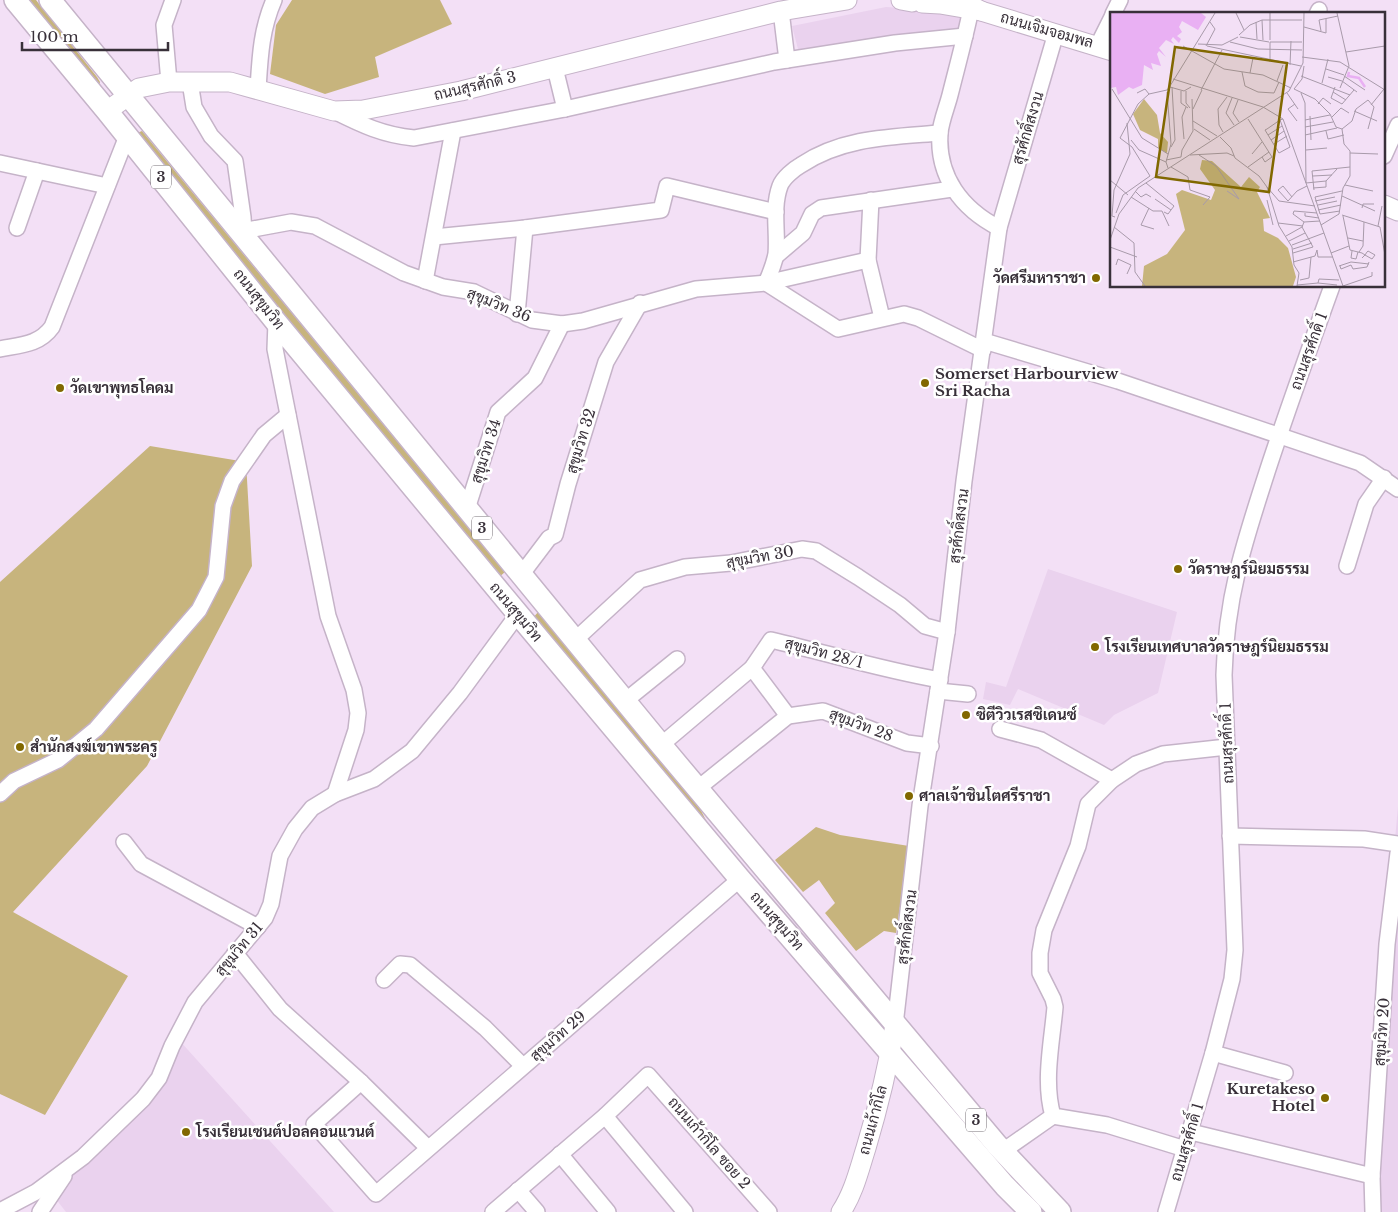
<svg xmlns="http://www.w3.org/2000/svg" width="1398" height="1212" font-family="'Libre Baskerville',Sarabun,serif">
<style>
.built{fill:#ead2ee}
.green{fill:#c7b47d}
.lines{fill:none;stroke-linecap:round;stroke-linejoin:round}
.minor-casing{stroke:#c5b3c8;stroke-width:18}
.major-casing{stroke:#c5b3c8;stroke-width:21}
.highway-casing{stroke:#c5b3c8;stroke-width:24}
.minor{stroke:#fff;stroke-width:15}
.major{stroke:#fff;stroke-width:19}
.highway{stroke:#fff;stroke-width:21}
.poi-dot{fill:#816800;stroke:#fff;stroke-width:2}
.labels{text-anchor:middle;stroke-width:5;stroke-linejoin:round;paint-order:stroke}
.shield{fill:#fff;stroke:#746e74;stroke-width:1}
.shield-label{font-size:14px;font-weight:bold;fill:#383039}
.street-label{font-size:15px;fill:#383039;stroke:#fff}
.poi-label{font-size:15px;font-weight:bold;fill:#383039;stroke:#fff;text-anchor:start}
.inset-river{fill:none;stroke:#e9b0f3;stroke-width:2.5}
.inset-road{fill:none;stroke:#a89aaa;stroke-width:1}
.view{fill:#816800;fill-opacity:0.15;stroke:#816800;stroke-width:2.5}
.inset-edge{fill:none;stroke:#383039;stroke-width:2.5}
</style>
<rect width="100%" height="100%" fill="#f3e0f6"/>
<g class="built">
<path d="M886,7L963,12L960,32L799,53L792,26Z"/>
<path d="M1048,569L1177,612L1158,693L1114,715L1104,725L1018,689L1010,705L983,699L986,682L1006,687Z"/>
<path d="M1398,807V1212H1365L1363,1178Z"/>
<path d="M179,1040L334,1212H66L45,1185L137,1106Z"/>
</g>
<g class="green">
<path d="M23,0H36L97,77L100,82L99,86Z"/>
<path d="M292,0H440L452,24L375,57L379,77L325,94L270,74L276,25Z"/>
<path d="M142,131L505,572L498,578L137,133Z"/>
<path d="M150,446L246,462L252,566L147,766L13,912L128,976L45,1115L0,1094V582Z"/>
<path d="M539,611L697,803L710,828L532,619Z"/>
<path d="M816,827L840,835L909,846L896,933L884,931L856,951L825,913L835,903L819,880L803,892L775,860Z"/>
</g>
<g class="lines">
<g class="minor-casing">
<g id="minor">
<path d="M971,9C965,38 957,67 950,95C947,107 941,121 940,133C937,177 962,209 999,228"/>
<path d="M781,11L787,60"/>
<path d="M1113,14L1120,0"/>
<path d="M1317,14L1319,10"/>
<path d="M1098,45L1112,17"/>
<path d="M555,68L565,109"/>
<path d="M169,82L164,25L173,0"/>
<path d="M190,82L194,107L211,136L235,161L243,217L244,234L253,229L291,222L315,226L404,273L443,287L474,292L532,320L562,324L583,321L696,289L766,283L868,260"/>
<path d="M258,89C260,57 261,30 274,0"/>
<path d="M334,111C362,125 383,135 414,138L565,109L774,62L895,43L965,36"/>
<path d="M1384,156L1398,125"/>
<path d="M0,163L107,186"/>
<path d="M871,200L868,260L882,318"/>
<path d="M17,228L37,171"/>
<path d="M434,237L525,228L661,210L667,186L776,212"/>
<path d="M776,256L803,233L812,214L821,208L952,189"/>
<path d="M425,281L453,131"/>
<path d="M766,283C770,274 774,264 776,254C778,232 772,208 780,186C783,178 794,169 801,165C843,137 892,137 940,133"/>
<path d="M766,283L838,329L904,314L918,318L983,350"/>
<path d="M517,314L525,228"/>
<path d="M276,322L275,349L328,616L354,690L358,713L356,730L335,794"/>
<path d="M984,341L1118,381L1360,463L1398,489"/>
<path d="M0,349C20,345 39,345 52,327L127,136"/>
<path d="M467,509L498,412L535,378L562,324"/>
<path d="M1347,566L1366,504L1384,478"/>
<path d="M521,575L549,538L555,535L568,484L606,362L640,303"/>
<path d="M575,640L640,580L685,567L731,563L802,549L816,551L858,577L900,605L925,626L947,632"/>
<path d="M752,668L788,716"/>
<path d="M938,691L968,694"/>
<path d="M625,701L677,659"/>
<path d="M1000,729L1041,740L1112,780"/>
<path d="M661,745L752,668L771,640C827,653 882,670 940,680"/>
<path d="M697,789L788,716L823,711L907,743L931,746"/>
<path d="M0,794L14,781L58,760L96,729L199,610L216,577L223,506L232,481L264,435L288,415"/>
<path d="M1230,836L1364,839L1398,844"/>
<path d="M124,842L141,864L258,927"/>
<path d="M235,953L280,1009L361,1082L428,1148"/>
<path d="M384,980L400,964L410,965L485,1028L523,1066"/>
<path d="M895,1025L920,806L947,632L964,481L999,228L1056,33"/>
<path d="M1213,1053L1285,1073"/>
<path d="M361,1082L314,1124L376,1194L740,879"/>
<path d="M605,1116L685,1212"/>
<path d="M1191,1132L1372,1176"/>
<path d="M1185,1149L1107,1125L1053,1116C1043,1082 1052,1042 1055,1007L1053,999L1040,973V953L1044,930L1078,846L1088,804L1112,780L1136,764L1163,754L1227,747"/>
<path d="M1003,1151L1053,1116"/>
<path d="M560,1154L608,1212"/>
<path d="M518,1190L537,1212"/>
<path d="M0,1211L36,1192L83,1157L143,1099L159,1078L172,1046L195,1002L265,918L271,904L280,856L295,829L312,808L335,794L374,779L412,751L460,693L518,614"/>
<path d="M40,1212L64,1176"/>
<path d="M493,1212L605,1116L648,1075L769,1212"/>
<path d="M1166,1212L1213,1053L1232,979L1235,950L1224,675C1226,597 1244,543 1268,469C1288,408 1310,347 1332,286"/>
<path d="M1373,1212L1372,1176L1387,944L1398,853"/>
</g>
</g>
<g class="major-casing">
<g id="major">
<path d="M901,0L912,2"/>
<path d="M922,3L940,4L981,11L960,0"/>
<path d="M981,11L1112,51"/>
<path d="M107,111L139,88L169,82H230L334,111L363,110L461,91L781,11L847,0"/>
<path d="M1384,205L1398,211"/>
<path d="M841,1212C854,1192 859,1170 866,1148C878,1108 888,1067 895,1025"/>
</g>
</g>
<g class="highway-casing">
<g id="highway">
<path d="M15,0L107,111L276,322L518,614L740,879L1005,1186L1031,1212"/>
<path d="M50,0L661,745L997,1145L1060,1212"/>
</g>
</g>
<use href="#minor" class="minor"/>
<use href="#major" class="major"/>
<use href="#highway" class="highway"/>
</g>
<g class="poi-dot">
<circle cx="1096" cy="278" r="5"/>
<circle cx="925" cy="383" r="5"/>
<circle cx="60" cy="388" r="5"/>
<circle cx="1178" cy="569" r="5"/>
<circle cx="1095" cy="647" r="5"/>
<circle cx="966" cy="715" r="5"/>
<circle cx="20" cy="747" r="5"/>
<circle cx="909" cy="796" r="5"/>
<circle cx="1325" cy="1098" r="5"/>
<circle cx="186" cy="1132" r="5"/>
</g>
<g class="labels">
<g class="shield">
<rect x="151" y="165.5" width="20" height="23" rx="4"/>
<rect x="472" y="516.5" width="20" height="23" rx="4"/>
<rect x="966" y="1108.5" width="20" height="23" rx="4"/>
</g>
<g class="shield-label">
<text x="161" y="182">3</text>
<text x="482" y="533">3</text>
<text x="976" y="1125">3</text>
</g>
<g class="street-label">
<text transform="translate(1047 30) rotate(16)" y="5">ถนนเจิมจอมพล</text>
<text transform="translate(475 86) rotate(-13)" y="5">ถนนสุรศักดิ์ 3</text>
<text transform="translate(1028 128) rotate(-73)" y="5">สุรศักดิ์สงวน</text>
<text transform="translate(259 299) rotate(52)" y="5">ถนนสุขุมวิท</text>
<text transform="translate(499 305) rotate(22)" y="5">สุขุมวิท 36</text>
<text transform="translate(1309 351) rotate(-70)" y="5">ถนนสุรศักดิ์ 1</text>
<text transform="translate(581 441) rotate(-73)" y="5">สุขุมวิท 32</text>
<text transform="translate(486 451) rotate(-72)" y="5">สุขุมวิท 34</text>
<text transform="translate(959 526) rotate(-83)" y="5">สุรศักดิ์สงวน</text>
<text transform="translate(760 557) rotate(-10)" y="5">สุขุมวิท 30</text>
<text transform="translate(516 612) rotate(50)" y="5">ถนนสุขุมวิท</text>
<text transform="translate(824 653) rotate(15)" y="5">สุขุมวิท 28/1</text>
<text transform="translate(861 725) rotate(21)" y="5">สุขุมวิท 28</text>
<text transform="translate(1227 743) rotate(-92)" y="5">ถนนสุรศักดิ์ 1</text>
<text transform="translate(777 921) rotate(49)" y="5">ถนนสุขุมวิท</text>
<text transform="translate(907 927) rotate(-83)" y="5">สุรศักดิ์สงวน</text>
<text transform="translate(239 949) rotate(-50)" y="5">สุขุมวิท 31</text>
<text transform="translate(1382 1032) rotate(-86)" y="5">สุขุมวิท 20</text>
<text transform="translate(558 1036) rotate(-41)" y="5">สุขุมวิท 29</text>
<text transform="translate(873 1120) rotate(-75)" y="5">ถนนเก้ากิโล</text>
<text transform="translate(1187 1142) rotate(-73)" y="5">ถนนสุรศักดิ์ 1</text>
<text transform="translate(709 1143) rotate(49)" y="5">ถนนเก้ากิโล ซอย 2</text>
</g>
<g class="poi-label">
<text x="1086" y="283" text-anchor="end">วัดศรีมหาราชา</text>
<text x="935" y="379">Somerset Harbourview<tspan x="935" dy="17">Sri Racha</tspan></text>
<text x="70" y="393">วัดเขาพุทธโคดม</text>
<text x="1188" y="574">วัดราษฎร์นิยมธรรม</text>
<text x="1105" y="652">โรงเรียนเทศบาลวัดราษฎร์นิยมธรรม</text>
<text x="976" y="720">ซิตีวิวเรสซิเดนซ์</text>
<text x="30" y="752">สำนักสงฆ์เขาพระครู</text>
<text x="919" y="801">ศาลเจ้าชินโตศรีราชา</text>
<text x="1315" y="1094" text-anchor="end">Kuretakeso<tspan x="1315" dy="17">Hotel</tspan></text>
<text x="196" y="1137">โรงเรียนเซนต์ปอลคอนแวนต์</text>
</g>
</g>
<g transform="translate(1110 12)">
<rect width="275" height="275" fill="#f3e0f6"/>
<path d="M34,87L47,103L50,121L58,130L57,141L48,136V127L30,118L23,102ZM92,148L102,149L131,175L139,165L150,175L147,180L160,206L153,207L154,219L168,226L178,236L186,265L183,274H32L34,254L57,242L75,218L66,182L72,178L101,188L105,178L90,157Z" fill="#c7b47d"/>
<path d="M0,1H91L96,5L88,18L72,9L69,15L72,20L67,24L71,27L69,31L63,25L61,28L64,32L56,28L49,36L56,45L49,39L47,42L51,54L41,51L43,58L34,53L32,73L23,77L19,75L8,83L6,75L0,76Z" fill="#e9b0f3"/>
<path class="inset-river" d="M239,60L238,64L249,66L255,75"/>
<path class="inset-road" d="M126,1L134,18M160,1V28M227,1L239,54L230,76M152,8L153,28M146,10L147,27M194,15L216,21V7M211,19L209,8L228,4M129,23L140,13L152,8H192M130,25L159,30M120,30L148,37L192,38M160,30H192M88,32L112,33L128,25M73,34L114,57L153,63L181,76M96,34L105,17L100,10M97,34L191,54M236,40L275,34M192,45L230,50L275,78M160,50V30M180,53L181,29M194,54L192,67L184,77L205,87L220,102L226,115L232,117M216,57L234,63M132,60L135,74L148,80L164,81L169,70M140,61L143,46M191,64L240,83M234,64L255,78M218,65L232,69L247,80M63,67L153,95M167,69L173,53M212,71L218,47M60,74L105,1M60,75L74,79L81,75M225,75L221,86L232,92L244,78M2,77L32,126L58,142M91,78L112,38M71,79V91L78,96M76,79V91L80,96M57,80L61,132L56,150L58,156M223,80L236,88M27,81L35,77L39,82M177,81L188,97M191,81L195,91L196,171L216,169L227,157M122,86L116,101L124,113M128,88L123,101L129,110M185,92L178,97L187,109M208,92L213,86L221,92M261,93L274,77M153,95L173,107L233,274M83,97L92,78M244,99L267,109M200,104L201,128M222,105L231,96L239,101M138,107L162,145L155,150L152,145M170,108L180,135L169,141L155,118L157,117L170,108L173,107M195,108L220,103M83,109L107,124M195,115L223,110M84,117L100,128M232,117L242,109L246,97L258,88L264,95L258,117M216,119L218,127L234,123M113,120L109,113L108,97L117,85M158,123L172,114M195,123L227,116M110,125L121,136L125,146L149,164L157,175L169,214L182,235L184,253L189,261L187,274M74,127L72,105L76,95M21,128L29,138L56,150M161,128L174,119M164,132L177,124M61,135L65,128L62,75M196,138L217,136M240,141L268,142M142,142L152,130M80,143L117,141L124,144M89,143L106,154L129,187L117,179M56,148L71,145L72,138L83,119L82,87M61,155L78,165L80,178L100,185L93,193M138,155L159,140M40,164L22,135L10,126L28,92L39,82L57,78L60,74L59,79M203,164L222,163M0,168L18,183M36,171L64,194L58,202L54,200M235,173L263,179M157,175L169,189L205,194M203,176L216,175V169M204,178L202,159L240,155M25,179L31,185L36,182L41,185M232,184L265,199M21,185L43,199H52L59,214M182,185L173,174L168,178L178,189L187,179L197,174M45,187L61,198M157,188L163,213M205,189L225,185M208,193L227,189M39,196L31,213L44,217M252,196L253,192H264M208,198L231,193M184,199L207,201M184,199L183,202L194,210M230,199L210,202L205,185L232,179M6,201L13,183L40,164M195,201V204L209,206M232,203L270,215L275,243M233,204L240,238L252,241L255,243L262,247L265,243L258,239L257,240L255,243L252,246M5,205L2,204L4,178L20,142L17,111M168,211L193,214M211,213L229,202L233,176L240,164V139L234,132L232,117M268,214L272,194M4,215L24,231L25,260L35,274M176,224L192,215L194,210L210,209M238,226L253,229M0,228L9,202L28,176L179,79L193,51L194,1M179,229L195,221M182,233L214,221M0,235L27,245M183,237L202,231M207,238L208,245H223M242,239L241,246L246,247L248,240M249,240L253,234L254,210M183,241L203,235L192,215M221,241L239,234M183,250L205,244L207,238M6,253L8,247L21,253L17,262M229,254L241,250L259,252M230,254L231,257L241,253L243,257L257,255L259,250M190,268L199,266L201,245M208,271L227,273M187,273L208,271L209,267L229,268M233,274L262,264V260"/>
<path class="view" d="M65,35L177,51L159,180L46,165Z"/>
<rect width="275" height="275" class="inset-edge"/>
</g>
<path d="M22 42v8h146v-8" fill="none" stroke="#383039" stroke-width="2.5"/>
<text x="30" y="42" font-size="15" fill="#383039" stroke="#ffffff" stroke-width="4" paint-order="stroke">100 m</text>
</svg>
